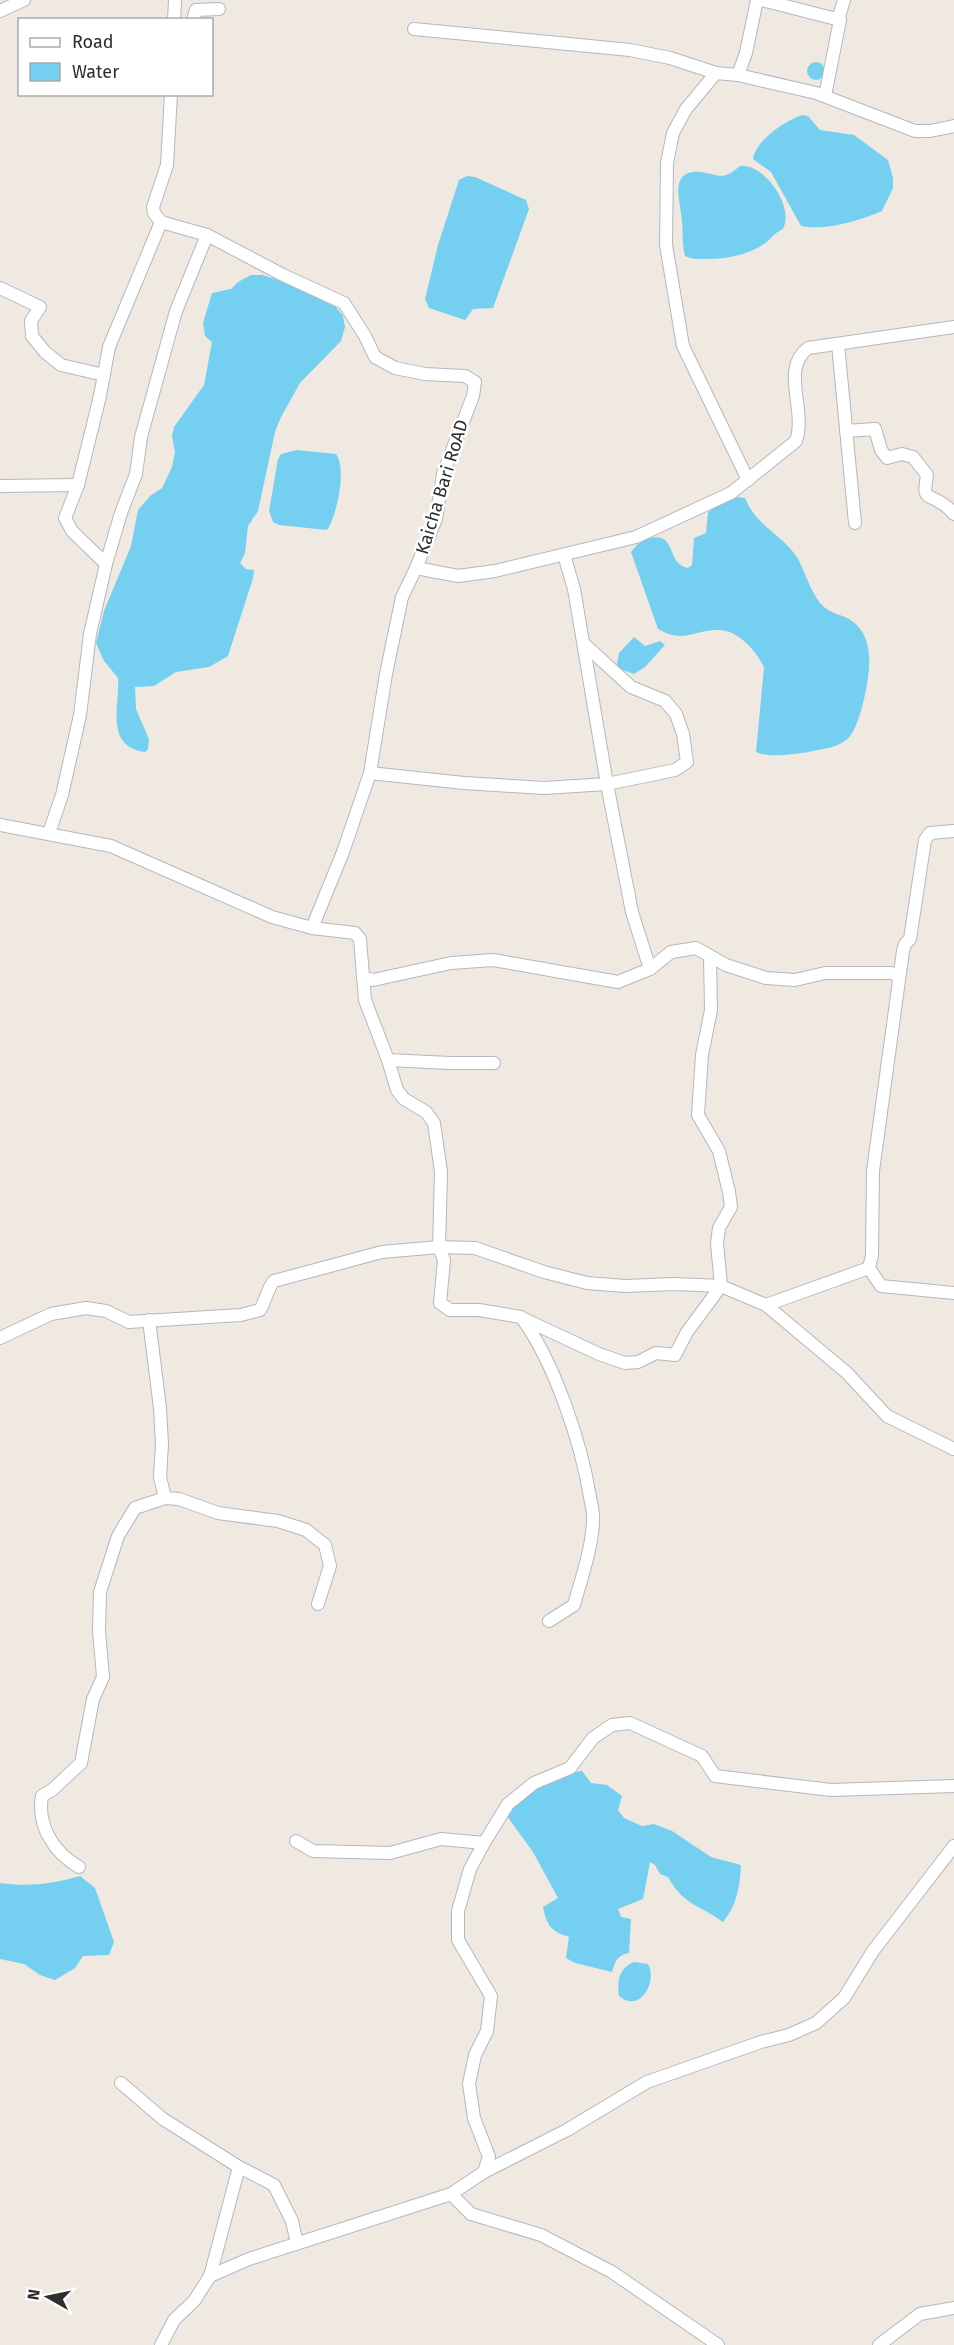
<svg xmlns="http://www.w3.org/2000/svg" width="954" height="2345" font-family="'Fira Sans',sans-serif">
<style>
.water{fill:#75cff0}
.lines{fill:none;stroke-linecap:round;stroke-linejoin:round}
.minor-casing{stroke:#b4b7c1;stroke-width:14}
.minor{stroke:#fff;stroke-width:12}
.labels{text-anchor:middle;stroke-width:5;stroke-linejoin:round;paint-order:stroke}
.street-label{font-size:18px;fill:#2e2e2e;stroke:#fff}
</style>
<rect width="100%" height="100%" fill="#efe9e1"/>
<g class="water">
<circle cx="816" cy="71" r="9"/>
<path d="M802,115L808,116L820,130L854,135L888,160L893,178V188L882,211C859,221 825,231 801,226L771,172L753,159C755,141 786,120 802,115Z"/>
<path d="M740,166C764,163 795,207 783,229C776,232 773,236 768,241C752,254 729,259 708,259C700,259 692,260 685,256C682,244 683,235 682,223C682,205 666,169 701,172C721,175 722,181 740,166Z"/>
<path d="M467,176L475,177L526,200L529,209L493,308L473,309L465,320L429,308L425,299L438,245L459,180Z"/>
<path d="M251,275H263L284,282L336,307L343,316L345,327L341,341L300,383L281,417L275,432L258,511L248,526L245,553L240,563L246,569L254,570L253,578L228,656L209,667L176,672L154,686L135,687L136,709L149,739L148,749L145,752C104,747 120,704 118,678L104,661L96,643L104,611L131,546L138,510L150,496L162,488L172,467L175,452L172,436L174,427L204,385L212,342L205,336L203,323L212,293L231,289L238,282Z"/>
<path d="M297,450L336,454C347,469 337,515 327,530L279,525L273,522L269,511L278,459L281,454Z"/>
<path d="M738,497L745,498C758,529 782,533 798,559C805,572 813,598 824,607C832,614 844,615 852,621C879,640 868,684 861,711C853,735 850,744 823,749C806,753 771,759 756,752L764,667C756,651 738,629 717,630C693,630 684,644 658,629L631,552C636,545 642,540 650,538C677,532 666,564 688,568L692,565L694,538L706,533L708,512L722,503Z"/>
<path d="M634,637L645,646L660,641L665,645L645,667L634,674L620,669L617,664L619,653Z"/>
<path d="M582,1771L591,1783L607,1785L622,1796L618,1810L624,1818L642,1826L654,1824L672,1831L711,1857L741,1865C740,1886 737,1905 723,1922C700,1905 683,1905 668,1877L660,1874L655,1865L650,1862L643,1899L618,1909L621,1917L631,1919L629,1953C617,1955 615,1962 612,1972L575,1963L566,1958L569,1937C550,1931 547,1925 543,1907L558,1898L533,1852L507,1816L508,1811C531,1791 552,1774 582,1771Z"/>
<path d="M80,1876L95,1888L114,1942L109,1955L83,1956L75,1968L55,1980L40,1975L24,1964L0,1959V1883C29,1887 52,1884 80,1876Z"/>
<path d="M634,1962L648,1964C658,1981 640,2014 619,1996C617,1981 618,1969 634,1962Z"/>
</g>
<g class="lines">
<g class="minor-casing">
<g id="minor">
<path d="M762,0L840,20L825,96"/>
<path d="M0,11L24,0"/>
<path d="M174,20L175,0"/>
<path d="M193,20L196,10L219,9"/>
<path d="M838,20L844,0"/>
<path d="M414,29L630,50L670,58L716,73L738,75L816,93L915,131H930L954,126"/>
<path d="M716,73L686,109L673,133L667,163L666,245L683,346L748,480"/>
<path d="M738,75L746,53L757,0"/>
<path d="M0,288L40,307L31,321L32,336L45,352L61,365L104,375"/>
<path d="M838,344L855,523"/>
<path d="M846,431L875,429L881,450L887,458L902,454L913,457L927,475C923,501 925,492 943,504C947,506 951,511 954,514"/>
<path d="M0,486L78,485"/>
<path d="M106,564L72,531L65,518L78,485L100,396L109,347L161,222"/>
<path d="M416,568L458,576L495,571L636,537L731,493L796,441C807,410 780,369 808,348L954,327"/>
<path d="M584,644L631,687L665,701L676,714L683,734L687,762L675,770L607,784L632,912L650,969"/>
<path d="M370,773L464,783L544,788L607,784L574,589L564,555"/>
<path d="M0,825L111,846L272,917L312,928L343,852L370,773L386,674L402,597L416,568L436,519L443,474L473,396L475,382L465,376L425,374L395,368L375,357L365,336L344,303L283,275L207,235L161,222L154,213L153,207L167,165L171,94"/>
<path d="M954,831L930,833L925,840L910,939L905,944L903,951L873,1171L872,1255L869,1268L881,1286L954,1293"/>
<path d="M49,833L62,795L80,715L90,634L106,564L121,513L136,474L141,437L176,311L207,235"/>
<path d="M312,928L355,933L360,939L365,1000L388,1060L397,1090L404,1099L426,1112L434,1123L441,1172L439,1247L444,1260L440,1303L450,1310H479L521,1317C554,1361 581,1442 590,1497C591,1504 594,1512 593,1519C593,1545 581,1580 574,1605L549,1621"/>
<path d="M363,978L373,980L451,963L493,960L618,982L650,969L671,952L696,948L726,965L766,978L795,980L825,973H891L899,976"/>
<path d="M388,1060L450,1063H494"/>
<path d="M766,1305L869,1268"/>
<path d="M524,1319L599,1354L625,1363L638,1362L656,1353L675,1355L687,1332L721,1286L717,1243L719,1228L731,1207L729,1192L719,1151L698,1115L702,1055L711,1010L710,957"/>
<path d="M149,1320L160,1408L162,1444L160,1477L165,1498"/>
<path d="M0,1338L51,1314L86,1308L106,1311L129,1322L241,1315L260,1310C266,1300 267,1289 274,1281L382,1252L439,1247L475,1248L544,1272L587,1283L625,1286L674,1284L721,1286L766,1305L847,1373L887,1416L954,1449"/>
<path d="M296,1841L313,1851L390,1853L441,1839L484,1843"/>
<path d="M79,1867C53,1852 37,1825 42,1796L52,1790L81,1763L93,1699L103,1677L99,1631L100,1592L118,1536L135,1508L165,1498L179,1499L218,1513L278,1521L306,1530L325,1545L330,1566L318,1604"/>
<path d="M121,2083L163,2119L239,2167L274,2185L292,2221L297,2243"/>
<path d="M484,2172L489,2157L474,2118L469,2084L475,2055L487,2031L491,1996L458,1940V1911L470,1869L484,1843L508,1804L534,1783L570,1768L593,1738L612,1725L630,1723L702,1756L715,1776L831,1790L954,1786"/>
<path d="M451,2194L471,2214L541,2235L612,2272L718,2345"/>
<path d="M210,2276L239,2167"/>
<path d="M161,2345L174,2320L194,2301L210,2276L249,2259L451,2194L484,2172L567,2130L647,2082L761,2042L789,2035L816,2023L844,1998L873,1951L954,1846"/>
<path d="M879,2345L920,2314L954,2308"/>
</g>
</g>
<use href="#minor" class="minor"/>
</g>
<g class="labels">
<g class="street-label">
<text transform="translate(442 487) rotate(-73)" y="6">Kaicha Bari RoAD</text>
</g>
</g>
<rect x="18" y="18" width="195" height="78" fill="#ffffff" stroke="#ababab" stroke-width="1.5"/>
<rect x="30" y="38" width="30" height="9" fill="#ffffff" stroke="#ababab" stroke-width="1.5"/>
<text x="72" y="48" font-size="18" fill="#2e2e2e">Road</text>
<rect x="30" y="63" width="30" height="18" fill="#75cff0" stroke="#ababab" stroke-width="1.5"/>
<text x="72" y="78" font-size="18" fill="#2e2e2e">Water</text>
<g transform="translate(48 2297) rotate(279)" stroke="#ffffff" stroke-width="4.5" paint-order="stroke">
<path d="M0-4.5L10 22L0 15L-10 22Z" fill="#2e2e2e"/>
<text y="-9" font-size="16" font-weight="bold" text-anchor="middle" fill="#2e2e2e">N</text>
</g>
</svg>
